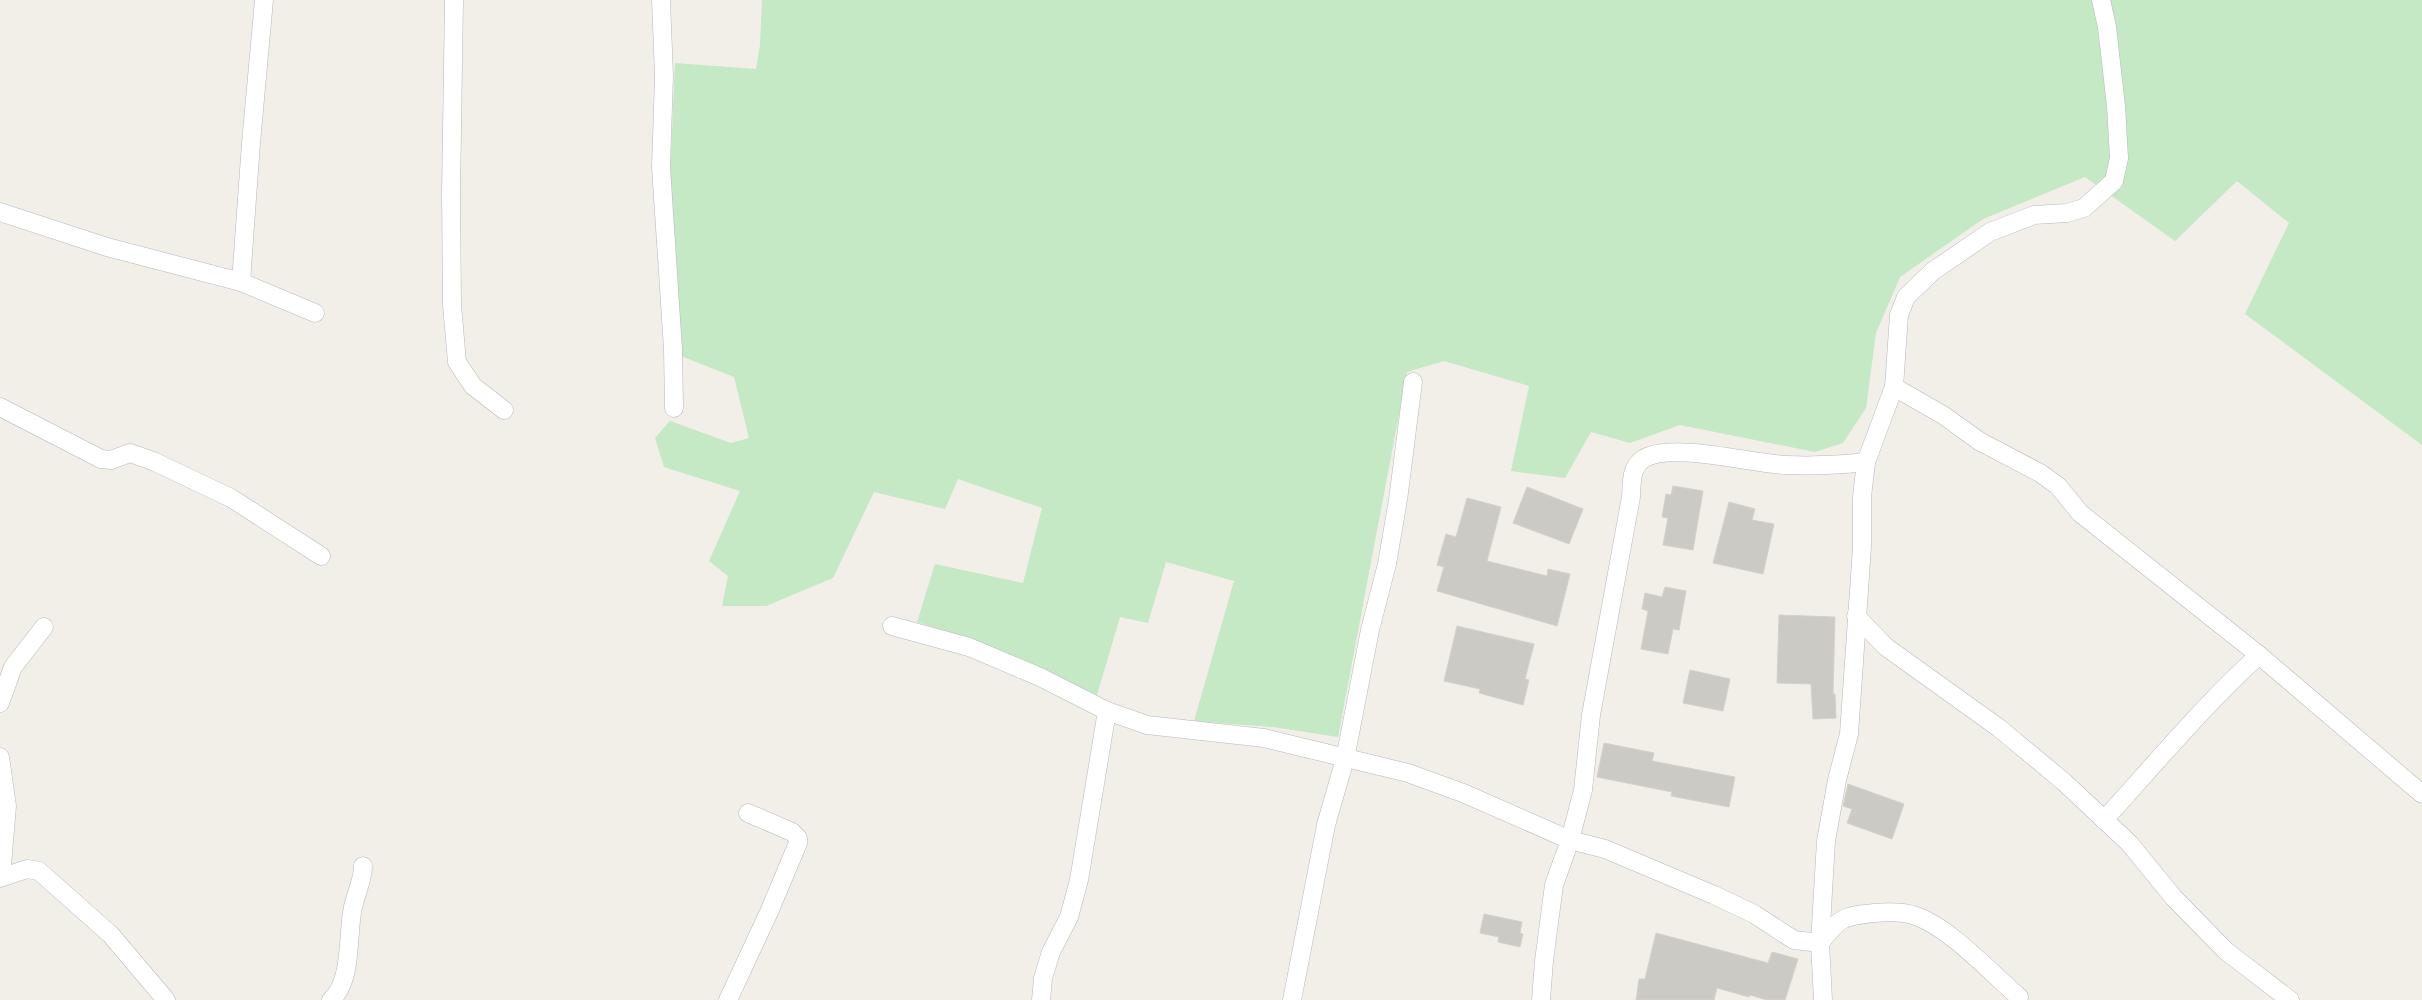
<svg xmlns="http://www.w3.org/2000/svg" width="2422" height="1000" font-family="'Public Sans',sans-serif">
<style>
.green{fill:#c5e8c5}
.building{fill:#cccac5;stroke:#d6d1c6}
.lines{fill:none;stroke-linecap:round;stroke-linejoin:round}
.street-casing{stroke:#b5b8bc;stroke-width:19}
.street{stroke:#fff;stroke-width:18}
</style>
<rect width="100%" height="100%" fill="#f1efe8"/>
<path class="green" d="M762,0H2422V445L2245,314L2289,223L2237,181L2175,241L2085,177L1983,219L1900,277L1876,333L1866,408L1843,443L1815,452L1680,425L1630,443L1591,432L1565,478L1511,471L1529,386L1444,361L1407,372L1338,737L1273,727L1194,721L1234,581L1166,562L1148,623L1120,617L1097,695L983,644L917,622L935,564L1023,583L1042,508L958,479L945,509L874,492L833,578L766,606H722L728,576L709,561L740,491L664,467L655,438L670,421L731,443L749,438L734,377L681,356L669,203L675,63L756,69L760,45Z"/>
<g class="building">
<path d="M1673,486L1703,491L1693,550L1663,545L1668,518L1662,517L1666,494L1671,495Z"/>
<path d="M1527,487L1583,509L1569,544L1513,523Z"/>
<path d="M1467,498L1501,507L1487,561L1547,576L1548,569L1570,574L1557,626L1437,591L1444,567L1437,565L1446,534L1456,537Z"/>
<path d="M1729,502L1755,509L1752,520L1774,524L1763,574L1713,563Z"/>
<path d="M1665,587L1686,591L1679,630L1673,629L1668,654L1641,649L1648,611L1642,609L1645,593L1662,597Z"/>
<path d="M1779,615L1835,617L1833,694H1835L1836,718L1813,719L1811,684L1777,683Z"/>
<path d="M1457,626L1534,644L1525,679L1529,680L1523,705L1479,693L1480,689L1444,681Z"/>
<path d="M1690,670L1730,679L1723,711L1683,703Z"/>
<path d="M1604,743L1654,753L1652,761L1735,777L1729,807L1671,796L1672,792L1597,777Z"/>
<path d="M1848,784L1904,804L1892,839L1847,823L1852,809L1843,806Z"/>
<path d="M1484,914L1522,922L1520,933L1523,934L1520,947L1498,942L1499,937L1480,933Z"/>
<path d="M1656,933L1768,963L1772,952L1798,959L1785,1000H1767L1750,995L1749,997L1717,988L1714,1000H1636L1639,979H1645Z"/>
</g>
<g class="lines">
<g class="street-casing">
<g id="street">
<path d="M264,0L251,143L241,282L315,313"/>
<path d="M454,0L451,194L452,305L457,362L473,386L504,410"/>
<path d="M661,0L664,76L661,167L673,349L674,408"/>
<path d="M0,212L107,247L241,282"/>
<path d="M1894,387L1943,415L1979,441L2040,473L2058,486L2080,513L2259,655L2422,794"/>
<path d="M0,407L101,459L111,460L130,453L153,461L231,498L321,556"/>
<path d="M1856,616L1886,647L1999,728L2064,782L2129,843L2174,898L2226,951L2290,1000"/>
<path d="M892,626L969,647L1040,677L1107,711L1147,725L1264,738L1408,773L1463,793L1570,840L1605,849L1714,895L1754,914L1794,940L1820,943C1839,918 1843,916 1874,913C1886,912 1905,912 1916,916C1950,928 1991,973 2019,997"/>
<path d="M0,703L13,667L44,627"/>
<path d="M0,757L7,806L1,877"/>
<path d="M2104,820C2155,764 2203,706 2259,655"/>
<path d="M0,878L27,869L39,871L111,935L166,1000"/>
<path d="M331,1000C353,981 347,933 353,907C356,893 363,880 363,866"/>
<path d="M728,1000L769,912L798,843V838L792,832L748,813"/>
<path d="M1041,1000L1043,978L1051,952L1069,917L1079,880L1107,711"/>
<path d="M1292,1000L1326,825L1345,759L1370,630L1387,564L1398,500L1413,382"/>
<path d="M1541,1000L1544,961L1554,885L1570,840L1583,790L1591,715L1631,497C1632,484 1630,468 1643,459C1670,441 1753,464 1786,465C1813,466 1840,465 1866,462"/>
<path d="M1823,1000L1820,943L1826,841L1837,780L1849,734L1862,547V497L1866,462L1894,387L1899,315L1906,297L1933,271L1990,232L2034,215L2067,213L2084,208L2114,181L2119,158L2116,106L2107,27L2101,0"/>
</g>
</g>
<use href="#street" class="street"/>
</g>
</svg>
